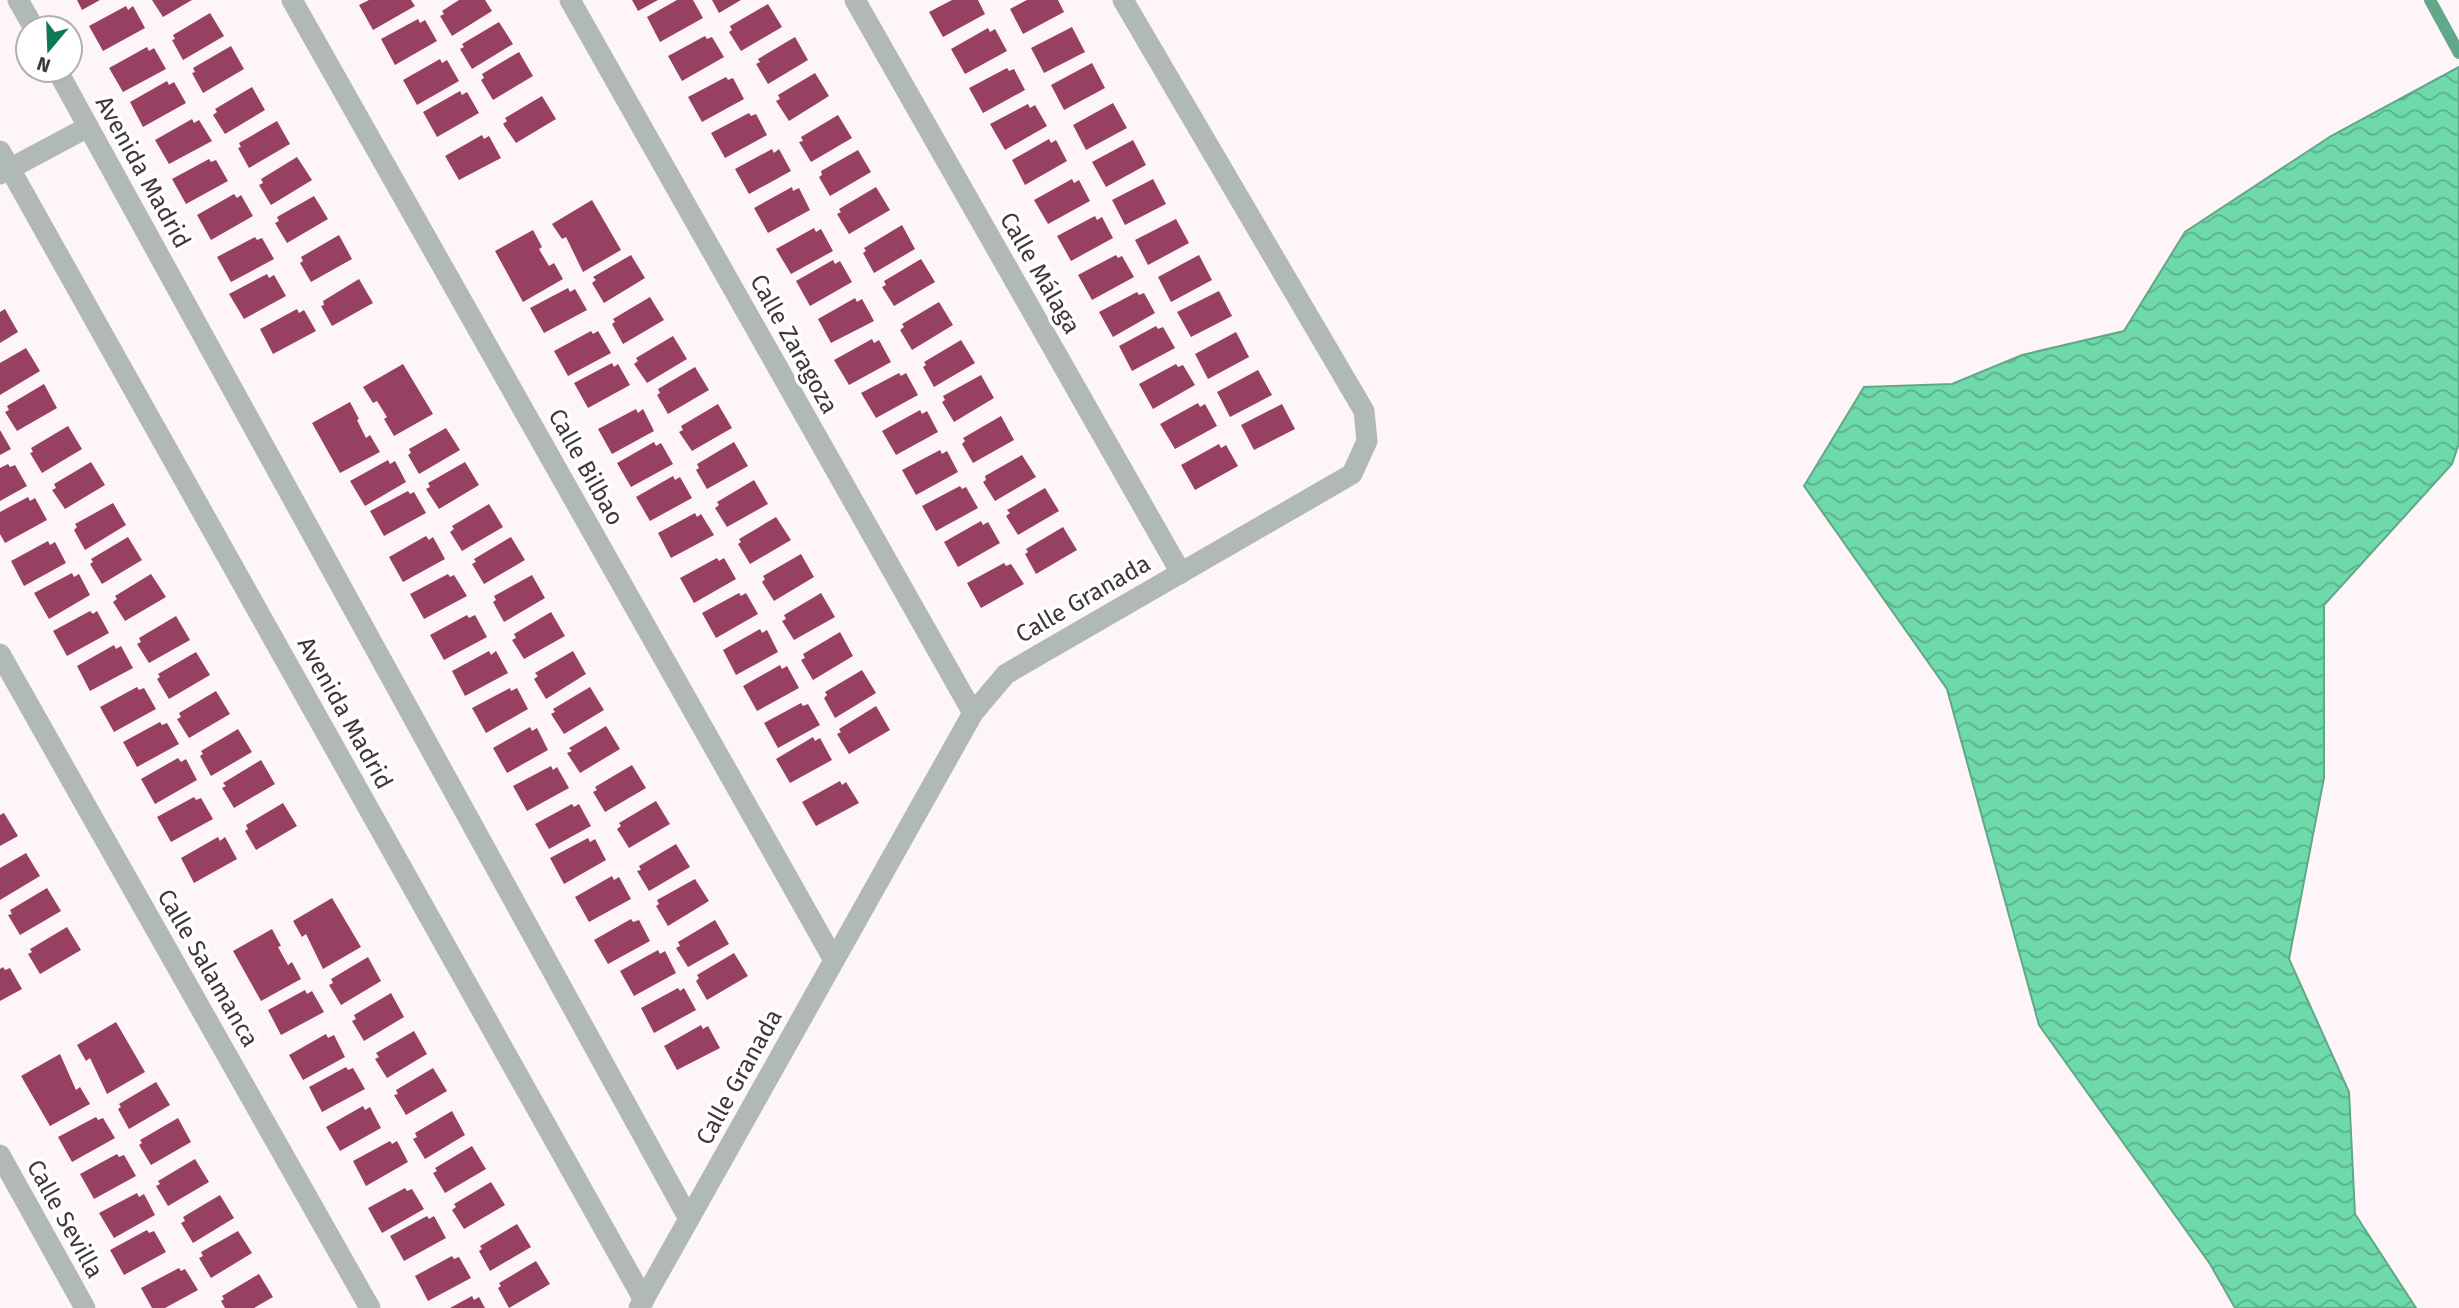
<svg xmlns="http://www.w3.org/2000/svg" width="2459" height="1308" font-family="'Fira Sans',sans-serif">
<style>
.water{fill:url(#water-waves);stroke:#60a888;stroke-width:2}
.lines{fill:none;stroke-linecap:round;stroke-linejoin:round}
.stream{stroke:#60a888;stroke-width:12}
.building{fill:#974061}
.minor{stroke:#b0b9b4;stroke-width:21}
.labels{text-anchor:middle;stroke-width:7;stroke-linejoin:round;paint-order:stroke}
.street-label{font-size:24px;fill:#3f3639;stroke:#fff}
</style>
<defs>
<pattern id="water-waves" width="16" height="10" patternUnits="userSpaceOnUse" patternTransform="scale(1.75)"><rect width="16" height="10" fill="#6ed9aa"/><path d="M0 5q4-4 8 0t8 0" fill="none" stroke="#5cb18b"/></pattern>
</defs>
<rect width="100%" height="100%" fill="#fef5f8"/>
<path class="water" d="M2459,67V443L2452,464L2324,605V778L2289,959L2349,1092L2355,1214L2416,1308H2235L2210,1264L2039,1025L1947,689L1804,486L1864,387L1952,384L2022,355L2124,331L2185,232L2331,136Z"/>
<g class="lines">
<path class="stream" d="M2430,0L2459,53"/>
</g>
<g class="building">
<path d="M77,0H100L82,10Z"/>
<path d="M152,0H192L163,17Z"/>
<path d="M369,0H411L415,6L373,30L359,5Z"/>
<path d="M459,0H485L492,11L452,36L440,16L444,14L442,11Z"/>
<path d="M632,0H658L638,11Z"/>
<path d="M677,0H693L703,18L660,42L647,17Z"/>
<path d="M712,0H741L719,13Z"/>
<path d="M952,0H978L985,14L943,37L929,12Z"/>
<path d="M1027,0H1058L1064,12L1023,34L1010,9Z"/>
<path d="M768,4L782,27L741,51L729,32L732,30L730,26Z"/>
<path d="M126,6L128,10L133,6L145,28L103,51L89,26Z"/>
<path d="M210,13L224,36L183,60L172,40L175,39L173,35Z"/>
<path d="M418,19L420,23L425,20L437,41L395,65L381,39Z"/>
<path d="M499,22L513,44L472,69L460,49L464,47L462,44Z"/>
<path d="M1072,27L1085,52L1044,73L1031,48Z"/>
<path d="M988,28L990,32L995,29L1007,51L965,74L951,49Z"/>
<path d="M705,36L707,39L712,37L724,57L682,81L668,56Z"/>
<path d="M795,37L808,60L768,84L756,64L760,62L758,59Z"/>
<path d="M231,46L244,69L203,93L192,73L195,72L193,68Z"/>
<path d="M147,47L149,51L154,48L166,69L123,92L109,68Z"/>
<path d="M519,52L533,76L493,100L481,80L484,78L482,74Z"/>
<path d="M440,59L442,63L447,60L459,81L417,105L403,80Z"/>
<path d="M1092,63L1105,88L1064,110L1051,85Z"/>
<path d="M1007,68L1009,71L1014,69L1025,90L983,113L969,88Z"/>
<path d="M815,73L829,96L789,121L776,101L780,99L778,95Z"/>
<path d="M726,77L728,80L733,78L744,99L702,122L688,97Z"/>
<path d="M167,81L169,85L174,82L186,103L143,127L130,102Z"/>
<path d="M252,87L265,110L225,134L213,115L217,112L215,109Z"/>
<path d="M460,91L462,95L467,92L479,113L437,137L423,112Z"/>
<path d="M542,96L556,119L516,143L503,124L507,121L505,118Z"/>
<path d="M1113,103L1127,128L1086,150L1073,125Z"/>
<path d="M1028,104L1030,108L1035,105L1047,126L1005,150L990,124Z"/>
<path d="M749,113L751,116L756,114L767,135L725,158L711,133Z"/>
<path d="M838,115L852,138L811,162L799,142L803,141L801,137Z"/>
<path d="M192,119L194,123L199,120L212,141L169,164L155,140Z"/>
<path d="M277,121L290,144L249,168L238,148L241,147L239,143Z"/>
<path d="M482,135L484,139L489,136L501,158L459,180L445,156Z"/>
<path d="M1049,139L1051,143L1056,140L1067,161L1025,185L1012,160Z"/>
<path d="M1133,140L1146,165L1106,187L1092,162Z"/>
<path d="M772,149L774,153L779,149L791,171L749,194L735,169Z"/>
<path d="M858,150L871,172L830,196L819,177L822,175L821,171Z"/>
<path d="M297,157L312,180L271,205L259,185L263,183L261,179Z"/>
<path d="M209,159L211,162L216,160L228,181L186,204L172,179Z"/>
<path d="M1072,179L1074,183L1079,180L1090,201L1048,224L1034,200Z"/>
<path d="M1153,179L1166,204L1125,225L1112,200Z"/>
<path d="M792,187L793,191L799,188L810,210L768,233L754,208Z"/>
<path d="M876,187L890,210L849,234L837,214L841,212L839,209Z"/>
<path d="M234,194L237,198L241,195L253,216L211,240L197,215Z"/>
<path d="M314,196L328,219L287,243L275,223L279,221L277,217Z"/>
<path d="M592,200L621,250L583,272L566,237L562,239L552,224Z"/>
<path d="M1095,216L1097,220L1102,217L1113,238L1071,261L1057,236Z"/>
<path d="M1176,219L1189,243L1148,265L1135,240Z"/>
<path d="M902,225L915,249L874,273L863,253L866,251L864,248Z"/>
<path d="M814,228L816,232L821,229L833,251L791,274L776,249Z"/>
<path d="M533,230L542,247L539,249L549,266L554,263L563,279L523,302L495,251Z"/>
<path d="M339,235L352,259L311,282L300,263L303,261L301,257Z"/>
<path d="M255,237L257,240L262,238L274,259L231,282L217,257Z"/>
<path d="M631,255L645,278L604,303L592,283L596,280L593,277Z"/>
<path d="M1116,255L1118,258L1122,256L1134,277L1092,300L1078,275Z"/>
<path d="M1199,255L1212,280L1171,302L1158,277Z"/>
<path d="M921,259L935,282L894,306L882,287L886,285L884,281Z"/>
<path d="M833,260L835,264L840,261L852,282L810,306L796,281Z"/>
<path d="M267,274L269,278L274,275L286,296L244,319L229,294Z"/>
<path d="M359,279L373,303L332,326L321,306L324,305L323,301Z"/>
<path d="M568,288L570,292L575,289L587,310L544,333L530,308Z"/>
<path d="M1219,291L1232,316L1191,337L1177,312Z"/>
<path d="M1137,292L1139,295L1144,293L1155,313L1113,337L1099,312Z"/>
<path d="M650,297L664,320L623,344L612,324L615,322L613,319Z"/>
<path d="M855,298L857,302L862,299L874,321L831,343L818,319Z"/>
<path d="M939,302L953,325L912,350L900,330L904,327L902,324Z"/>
<path d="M5,309L18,332L0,343V312Z"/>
<path d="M297,309L299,313L304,310L316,331L273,354L260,329Z"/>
<path d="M1156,326L1158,329L1163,327L1175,348L1132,371L1119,346Z"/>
<path d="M591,331L593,334L598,331L611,353L568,376L554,351Z"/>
<path d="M1236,332L1249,357L1208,379L1195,354Z"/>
<path d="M673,336L687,359L647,383L634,364L638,361L636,358Z"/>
<path d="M872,339L874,343L879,340L891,362L849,385L834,360Z"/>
<path d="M961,340L975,363L934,387L923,367L926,365L924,362Z"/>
<path d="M26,348L40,371L0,395V363Z"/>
<path d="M612,363L614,367L618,364L630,385L588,408L574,383Z"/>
<path d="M403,364L433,414L394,436L384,419L387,417L377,401L373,403L363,387Z"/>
<path d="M1176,364L1178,367L1183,365L1195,385L1153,409L1139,384Z"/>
<path d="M695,367L709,390L668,414L657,395L660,393L658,389Z"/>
<path d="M1258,370L1272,395L1230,417L1217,392Z"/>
<path d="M899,373L901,376L906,373L918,395L876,418L861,393Z"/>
<path d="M981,375L994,398L954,422L942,402L945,400L943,396Z"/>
<path d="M44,384L57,408L17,431L5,412L9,410L7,406Z"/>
<path d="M350,402L359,419L357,420L366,438L370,435L380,452L340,473L312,423Z"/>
<path d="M1198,403L1200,407L1205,404L1217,426L1175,449L1160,424Z"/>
<path d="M718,404L732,428L692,451L679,432L683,430L681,426Z"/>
<path d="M1282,404L1295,429L1254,450L1241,425Z"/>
<path d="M636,409L638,413L643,409L654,431L612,454L598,429Z"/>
<path d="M920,410L922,414L927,411L938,432L896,455L882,431Z"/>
<path d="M1001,416L1014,440L973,463L962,444L965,441L963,438Z"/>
<path d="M68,426L82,449L42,473L30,453L33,452L31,448Z"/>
<path d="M446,428L460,450L419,474L408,455L411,453L409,449Z"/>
<path d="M0,430L11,449L0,455Z"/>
<path d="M654,442L656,446L661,443L673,464L631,487L617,463Z"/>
<path d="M734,442L748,466L707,489L696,470L699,468L697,464Z"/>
<path d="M1219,444L1221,448L1226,445L1238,466L1195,490L1181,465Z"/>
<path d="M940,450L942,454L947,451L958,472L916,495L902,470Z"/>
<path d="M1022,455L1036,477L995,501L983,482L986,480L985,476Z"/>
<path d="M388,460L390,464L395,461L406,482L365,506L350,481Z"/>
<path d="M91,462L105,485L65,509L52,490L56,488L54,484Z"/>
<path d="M465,462L479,485L439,509L426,489L430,487L428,483Z"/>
<path d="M8,464L10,467L15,465L27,486L0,501V468Z"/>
<path d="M673,476L675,480L680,477L692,498L650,521L636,497Z"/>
<path d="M754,480L768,504L727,527L715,508L719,505L717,502Z"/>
<path d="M960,486L962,489L966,487L978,508L936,531L922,506Z"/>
<path d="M1045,488L1059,511L1018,535L1006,516L1010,513L1007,510Z"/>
<path d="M408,491L410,494L414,492L426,513L384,536L370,511Z"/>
<path d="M28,497L30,501L35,498L47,520L5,543L0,534V512Z"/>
<path d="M113,503L126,525L85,550L74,530L77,527L75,524Z"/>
<path d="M489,504L503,527L462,551L450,532L454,529L452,526Z"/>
<path d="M695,513L697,517L701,514L714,535L671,558L658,533Z"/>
<path d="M776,517L791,540L750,564L738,544L741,542L739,539Z"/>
<path d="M981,521L983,525L988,522L1000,543L958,567L944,542Z"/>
<path d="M1063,527L1077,550L1036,574L1025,554L1028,552L1026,549Z"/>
<path d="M426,536L429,540L433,537L445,559L403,582L389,557Z"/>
<path d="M128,537L142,560L102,584L90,564L93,562L91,559Z"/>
<path d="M511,537L525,560L484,584L472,564L476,562L474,559Z"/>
<path d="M48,541L50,545L55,542L66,563L24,586L11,561Z"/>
<path d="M801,554L814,577L774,601L762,582L765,579L763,576Z"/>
<path d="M717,558L719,561L724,558L736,579L694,603L680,578Z"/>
<path d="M1004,563L1006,566L1011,564L1024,584L981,608L967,583Z"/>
<path d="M72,573L74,577L79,574L90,595L49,619L34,593Z"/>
<path d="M151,574L166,597L125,621L113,602L117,599L115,596Z"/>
<path d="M448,574L450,577L454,575L467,596L424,619L410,594Z"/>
<path d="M532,575L545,598L504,622L493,602L496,600L494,596Z"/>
<path d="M739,593L741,596L746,593L758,614L716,638L702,613Z"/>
<path d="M821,593L835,617L794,640L782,621L786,619L784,615Z"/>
<path d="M90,611L93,614L97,611L109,633L67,656L53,631Z"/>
<path d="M551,612L565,636L524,659L512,640L516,638L514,634Z"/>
<path d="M467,615L469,618L475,615L487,637L444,660L430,635Z"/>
<path d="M176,616L190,640L149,663L137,644L141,642L139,638Z"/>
<path d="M760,629L762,633L767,630L778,652L736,675L723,650Z"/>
<path d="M840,632L853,656L813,680L801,660L805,658L803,654Z"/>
<path d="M114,645L116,649L121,646L133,668L90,691L77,666Z"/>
<path d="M489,651L491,655L496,651L508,673L465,696L452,671Z"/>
<path d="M573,651L586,674L546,699L534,679L538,676L535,673Z"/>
<path d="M196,652L210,675L169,699L157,679L160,677L158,674Z"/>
<path d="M780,665L782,669L787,666L799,688L757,711L743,686Z"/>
<path d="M862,670L876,693L835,718L824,698L827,695L825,692Z"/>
<path d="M137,687L139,690L144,688L156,709L114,732L100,707Z"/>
<path d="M590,687L604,710L564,734L551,714L555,712L553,709Z"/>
<path d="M510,688L511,691L517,688L528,709L486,733L472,708Z"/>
<path d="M216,691L230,714L189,738L177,719L181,717L179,713Z"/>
<path d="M801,703L803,706L808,704L820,725L778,748L764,723Z"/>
<path d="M876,706L890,730L849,754L837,734L841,732L839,729Z"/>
<path d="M160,722L162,725L167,723L179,744L137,767L123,742Z"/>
<path d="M606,726L620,749L580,773L567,753L572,751L569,748Z"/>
<path d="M530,727L532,731L537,728L548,750L507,773L493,748Z"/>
<path d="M238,729L252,752L211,776L200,756L203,754L201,751Z"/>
<path d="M813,737L815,741L820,738L832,760L790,783L776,759Z"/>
<path d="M178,758L181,762L186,759L197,780L155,804L141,779Z"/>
<path d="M261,760L275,784L234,808L222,788L226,786L223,783Z"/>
<path d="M632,765L646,788L605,812L593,792L597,790L595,787Z"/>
<path d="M551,766L553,770L557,767L569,788L527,811L513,786Z"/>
<path d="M840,781L842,785L846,782L859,803L816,826L802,802Z"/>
<path d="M194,797L196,800L201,798L213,819L171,842L157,817Z"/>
<path d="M656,801L670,824L629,848L617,829L621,826L619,823Z"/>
<path d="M283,803L297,826L256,850L245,831L248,829L246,825Z"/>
<path d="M572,804L574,807L579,804L591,826L549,849L535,824Z"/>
<path d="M4,813L18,836L0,846V815Z"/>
<path d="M218,837L220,841L225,837L237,859L194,883L181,858Z"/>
<path d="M588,838L590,842L595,839L606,860L564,884L550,858Z"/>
<path d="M676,844L690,867L649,891L637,871L641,870L639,866Z"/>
<path d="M26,853L40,876L0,900V868Z"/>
<path d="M612,876L614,880L619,877L631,899L589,922L575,897Z"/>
<path d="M695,879L709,901L668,926L656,906L659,904L657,900Z"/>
<path d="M47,888L61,911L20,935L8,915L12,914L10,910Z"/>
<path d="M332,898L361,947L323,969L306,934L302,937L293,921Z"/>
<path d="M631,919L633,922L639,920L650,941L608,964L594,940Z"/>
<path d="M715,920L729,944L688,967L676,948L680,946L678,942Z"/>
<path d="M67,927L81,950L40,974L28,954L32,952L30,949Z"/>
<path d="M272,929L281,946L278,947L288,965L292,962L301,979L261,1001L233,951Z"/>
<path d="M658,950L660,954L665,951L676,973L634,996L620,971Z"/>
<path d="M734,953L748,976L707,1000L696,981L699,978L697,975Z"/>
<path d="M368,957L381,981L341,1005L329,985L333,983L331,979Z"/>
<path d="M3,967L5,970L10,968L22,989L0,1001V969Z"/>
<path d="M678,988L680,991L684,988L696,1010L654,1033L641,1008Z"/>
<path d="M305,990L307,994L312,991L324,1012L281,1035L268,1010Z"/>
<path d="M391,993L404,1017L364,1041L352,1021L356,1019L354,1015Z"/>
<path d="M116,1022L145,1072L107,1094L90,1058L86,1061L77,1045Z"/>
<path d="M701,1025L703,1029L708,1026L720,1048L677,1070L664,1046Z"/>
<path d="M414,1031L427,1054L387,1078L375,1059L379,1057L376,1053Z"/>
<path d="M326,1034L328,1038L334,1035L345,1057L303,1080L289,1055Z"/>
<path d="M60,1054L76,1090L80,1087L90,1104L50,1126L21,1076Z"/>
<path d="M346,1067L348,1070L353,1068L365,1089L322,1112L309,1087Z"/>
<path d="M433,1068L447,1091L406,1115L394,1095L398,1094L396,1090Z"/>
<path d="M156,1082L170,1105L129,1129L118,1109L121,1107L119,1104Z"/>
<path d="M363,1106L365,1110L370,1107L381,1128L340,1151L326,1127Z"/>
<path d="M452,1111L465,1135L425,1159L413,1139L417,1137L415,1133Z"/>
<path d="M96,1117L98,1120L103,1118L115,1138L72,1162L58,1137Z"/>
<path d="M178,1118L191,1142L151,1165L139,1145L142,1143L140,1140Z"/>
<path d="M390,1141L392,1144L397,1141L408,1162L366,1186L353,1161Z"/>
<path d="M472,1146L486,1169L445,1193L433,1173L437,1171L435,1168Z"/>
<path d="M117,1154L119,1157L124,1155L136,1176L94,1199L80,1174Z"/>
<path d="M195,1159L209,1182L168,1206L156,1186L160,1184L158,1181Z"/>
<path d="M491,1182L505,1205L464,1229L452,1210L456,1207L454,1204Z"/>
<path d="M405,1188L407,1191L412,1189L424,1209L382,1233L368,1208Z"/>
<path d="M137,1193L139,1197L144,1194L155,1215L114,1238L99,1213Z"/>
<path d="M220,1195L234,1218L193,1243L181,1223L185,1221L183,1217Z"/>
<path d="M427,1216L429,1219L434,1216L446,1238L404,1261L390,1236Z"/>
<path d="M517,1224L531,1247L490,1271L479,1251L482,1249L480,1246Z"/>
<path d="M147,1230L149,1233L154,1231L166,1252L124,1275L110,1250Z"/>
<path d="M238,1231L252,1253L211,1278L199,1258L203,1256L201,1252Z"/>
<path d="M452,1256L454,1259L459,1257L471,1278L428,1301L415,1276Z"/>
<path d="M536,1261L550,1284L509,1308L498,1288L501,1286L499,1283Z"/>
<path d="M179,1268L181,1271L185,1269L198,1290L165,1308H152L141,1288Z"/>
<path d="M259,1274L273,1297L254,1308H225L221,1301L224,1299L222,1296Z"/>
<path d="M472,1296L474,1300L479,1297L485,1308H450Z"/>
</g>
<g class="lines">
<g class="minor">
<path d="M18,0L34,28"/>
<path d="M292,0L834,960"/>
<path d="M570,0L973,713"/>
<path d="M855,0L1181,573"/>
<path d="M57,70L689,1219"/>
<path d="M0,151L644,1300"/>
<path d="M0,174L88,127"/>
<path d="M0,654L370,1308"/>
<path d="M0,1155L85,1308"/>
<path d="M639,1308L973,713L1006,674L1352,474L1367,441L1364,411L1123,0"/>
</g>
</g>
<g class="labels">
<g class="street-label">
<text transform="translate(143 172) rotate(61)" y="8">Avenida Madrid</text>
<text transform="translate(1040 273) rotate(60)" y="8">Calle Málaga</text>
<text transform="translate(794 344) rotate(61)" y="8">Calle Zaragoza</text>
<text transform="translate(586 467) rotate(61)" y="8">Calle Bilbao</text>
<text transform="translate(1083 599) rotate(-30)" y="8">Calle Granada</text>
<text transform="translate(345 713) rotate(61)" y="8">Avenida Madrid</text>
<text transform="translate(208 968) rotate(60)" y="8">Calle Salamanca</text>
<text transform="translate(739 1077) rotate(-61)" y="8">Calle Granada</text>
<text transform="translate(65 1219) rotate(61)" y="8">Calle Sevilla</text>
</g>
</g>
<g transform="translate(49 49) rotate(199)"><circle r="33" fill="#ffffff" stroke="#b2afb0" stroke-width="2"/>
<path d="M0-5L12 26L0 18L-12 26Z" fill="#0b7a56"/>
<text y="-10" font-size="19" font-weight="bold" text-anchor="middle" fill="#3f3639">N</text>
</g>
</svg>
